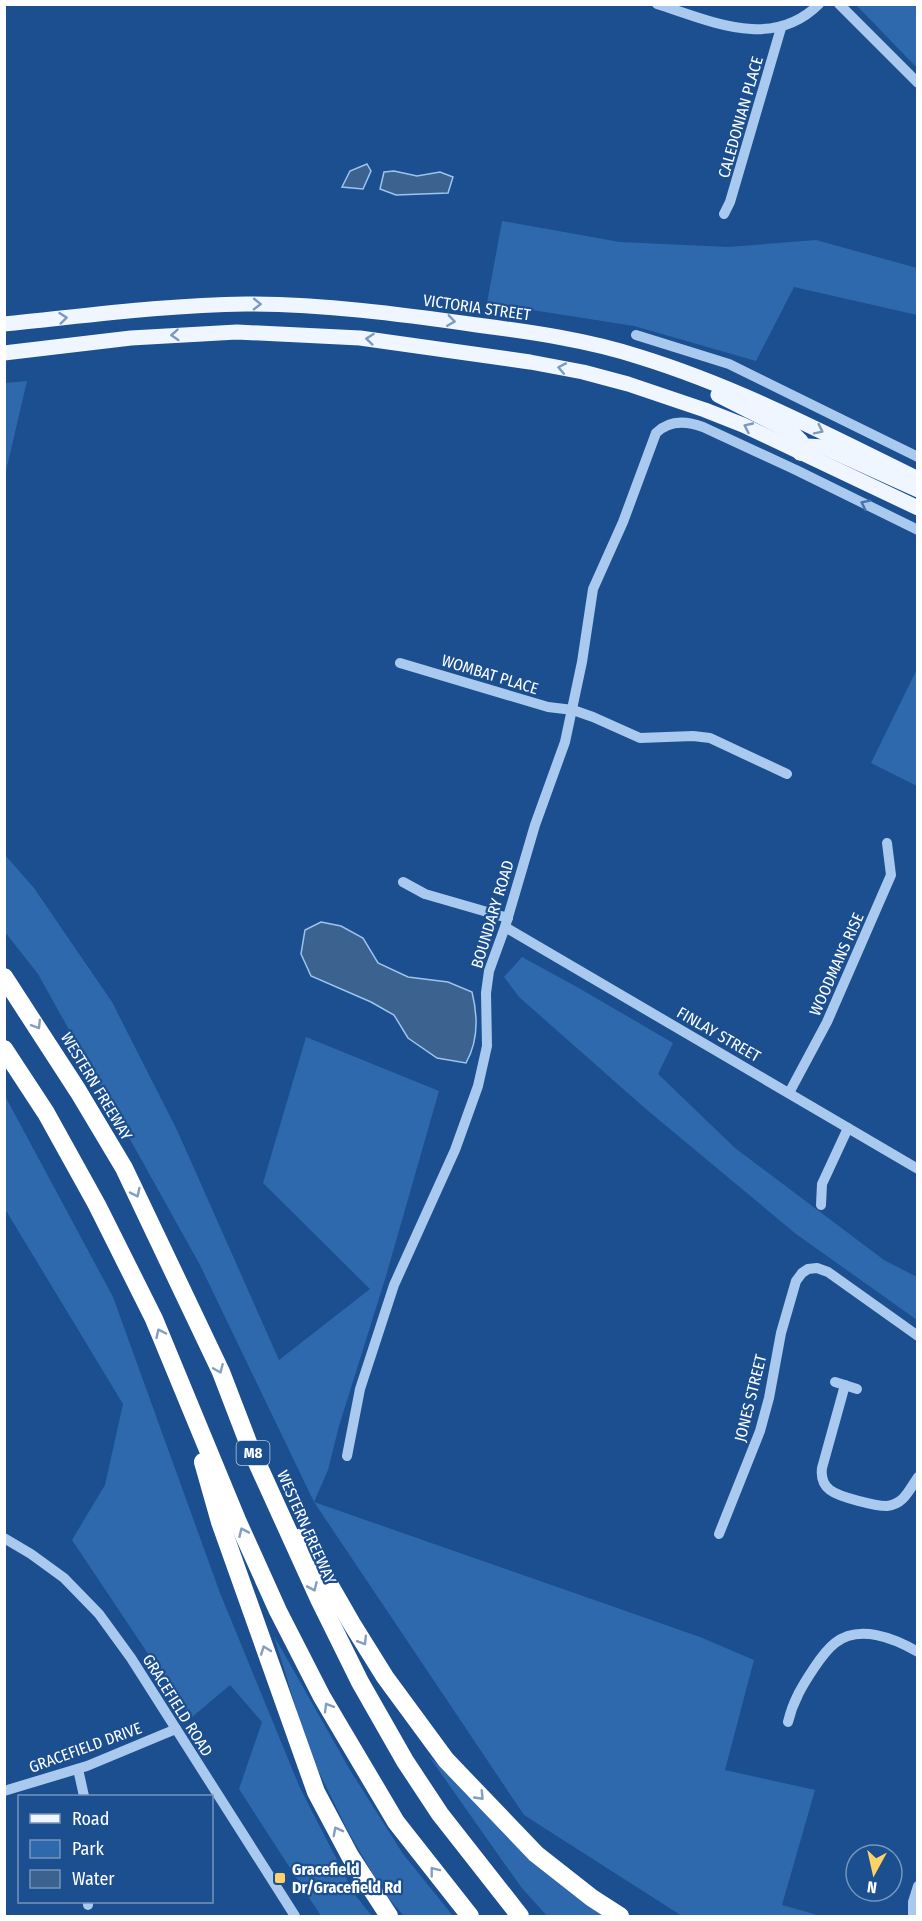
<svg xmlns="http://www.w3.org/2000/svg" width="922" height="1921" font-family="'Fira Sans Condensed',sans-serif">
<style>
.green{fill:#2e69ad}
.water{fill:#3c6290;stroke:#9cc4f0;stroke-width:1.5}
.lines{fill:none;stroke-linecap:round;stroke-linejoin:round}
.minor{stroke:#a9c9ee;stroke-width:10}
.major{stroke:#f0f6ff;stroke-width:15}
.highway{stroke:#fff;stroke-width:18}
.oneway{stroke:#7b9ac1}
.oneway2{stroke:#4674ac}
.oneway3{stroke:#829ec1}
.poi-dot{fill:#ffd166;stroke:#1b4f8f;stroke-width:2}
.labels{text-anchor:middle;stroke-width:4.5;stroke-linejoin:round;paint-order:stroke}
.shield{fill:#1b4f8f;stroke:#bbcadd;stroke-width:1.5}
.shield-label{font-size:15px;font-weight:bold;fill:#fff}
.street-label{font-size:16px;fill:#fff;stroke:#1b4f8f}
.poi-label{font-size:16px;font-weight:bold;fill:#fff;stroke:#1b4f8f;text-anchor:start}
</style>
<rect width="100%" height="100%" fill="#1b4f8f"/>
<g class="green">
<path d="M856,5H916L917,68L864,13Z"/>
<path d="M502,221L620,242L728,247L816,240L917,268V315L794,287L756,361L634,326L487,303Z"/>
<path d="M27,381L5,475V383Z"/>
<path d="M917,669V786L871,763Z"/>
<path d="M5,855L34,888L112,1002L177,1130L279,1360L370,1289L263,1183L306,1037L439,1091L386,1276L339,1426L328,1470L314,1502L700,1637L754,1660L725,1770L815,1790L782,1905L821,1916H682L524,1815L314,1502L200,1265L38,974L5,932Z"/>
<path d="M522,957L577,987L673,1043L658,1074L735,1148L884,1260L917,1277V1320L796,1234L647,1110L519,997L504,977Z"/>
<path d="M5,1096L113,1297L220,1593L300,1788L355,1895L372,1916H321L239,1789L262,1722L230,1685L191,1718L72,1540L105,1485L123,1404L5,1209Z"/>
<path d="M274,1636L350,1770L403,1854L453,1916H404L384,1893L349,1833L310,1754Z"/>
<path d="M428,1755L497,1825L608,1916H547L521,1887Z"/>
</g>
<g class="water">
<path d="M367,164L371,171L363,189L342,187L350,171Z"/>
<path d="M394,171L417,176L440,172L453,177L448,193L396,195L380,189L384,172Z"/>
<path d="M321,922L341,926L363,938L378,963L408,977L448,982L472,992C478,1016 479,1040 466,1063L437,1058L408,1038L394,1015L371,1002L311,976L301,954L305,930Z"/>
</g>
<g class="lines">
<g class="minor">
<path d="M657,4C711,21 772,51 819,4"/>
<path d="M839,4L918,83"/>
<path d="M724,214L730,202L781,28"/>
<path d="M636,335L729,364L918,457"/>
<path d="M400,663L548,707L573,710L593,717L640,738L693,736L710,738L787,774"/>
<path d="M403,882L425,894L508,918"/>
<path d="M505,927L918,1169"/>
<path d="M789,1093L827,1022L891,875L887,843"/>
<path d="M821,1205L822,1184L848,1128"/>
<path d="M835,1382L857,1389"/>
<path d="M845,1385L822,1468C821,1476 822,1484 830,1490C839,1497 875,1506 887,1506C904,1504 909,1490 918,1477"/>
<path d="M347,1456L360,1389L394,1285L455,1150L478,1086L487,1046L486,993L489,971L505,927L535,825L565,742L582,662L593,589L623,522L656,433C669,420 687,421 703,427L796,470L918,530"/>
<path d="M719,1534L760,1431L769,1398L781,1333L796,1281L802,1273L808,1269L817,1268L828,1272L918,1336"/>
<path d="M4,1538L31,1554L64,1578L99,1614L131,1658L295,1916"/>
<path d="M788,1722C793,1701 802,1686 814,1668C820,1659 826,1650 835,1643C859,1624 894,1638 918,1652"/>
<path d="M78,1769L84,1796"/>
<path d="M4,1791L87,1766L176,1729"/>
<path d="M88,1902V1905"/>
<path d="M913,1916V1902L918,1886"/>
</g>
<g class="major">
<path d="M4,324C85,316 165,305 246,304C323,304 400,314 477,325C531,332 588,340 640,357C737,387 827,434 918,479"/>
<path d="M4,353L131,338L237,332L360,338L530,362L583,372L628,384L705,410L743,425L918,508"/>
<path d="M718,395L793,433L801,441L800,453"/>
<path d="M800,453L808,446L823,447L918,490"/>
</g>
<g class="highway">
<path d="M4,977L78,1091L124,1168L221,1372L249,1445L319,1599L360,1682L405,1761L440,1814L520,1916"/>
<path d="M4,1049L46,1113L97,1205L154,1319L237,1520L278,1611L322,1697L396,1822L470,1916"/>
<path d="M203,1462L220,1522L316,1792L350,1856L389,1916"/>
<path d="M302,1537L352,1624L385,1677L446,1760L536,1854L592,1898L620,1916"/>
</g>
</g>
<defs><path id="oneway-chevron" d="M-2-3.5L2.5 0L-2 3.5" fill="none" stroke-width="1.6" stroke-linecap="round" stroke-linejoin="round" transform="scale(1.5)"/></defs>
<g class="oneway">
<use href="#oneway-chevron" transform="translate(257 304) rotate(1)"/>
<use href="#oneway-chevron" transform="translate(63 318) rotate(-6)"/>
<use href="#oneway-chevron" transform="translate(451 321) rotate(8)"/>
<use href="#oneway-chevron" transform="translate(175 335) rotate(176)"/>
<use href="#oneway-chevron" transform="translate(370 339) rotate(-174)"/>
<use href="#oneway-chevron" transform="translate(562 368) rotate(-169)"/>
<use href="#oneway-chevron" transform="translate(748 427) rotate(-155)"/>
<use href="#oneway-chevron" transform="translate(819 430) rotate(26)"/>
</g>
<use class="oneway2" href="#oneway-chevron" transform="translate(865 504) rotate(-154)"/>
<g class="oneway3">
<use href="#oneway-chevron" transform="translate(37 1025) rotate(58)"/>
<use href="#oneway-chevron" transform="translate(136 1193) rotate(64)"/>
<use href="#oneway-chevron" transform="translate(160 1333) rotate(-115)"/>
<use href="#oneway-chevron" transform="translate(219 1369) rotate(67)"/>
<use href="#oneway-chevron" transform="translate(243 1532) rotate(-114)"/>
<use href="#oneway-chevron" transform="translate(313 1587) rotate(66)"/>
<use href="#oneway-chevron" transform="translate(363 1641) rotate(58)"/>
<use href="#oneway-chevron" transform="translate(265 1650) rotate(-110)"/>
<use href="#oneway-chevron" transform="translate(328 1707) rotate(-121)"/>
<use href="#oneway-chevron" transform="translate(480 1796) rotate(46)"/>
<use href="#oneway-chevron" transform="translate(337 1831) rotate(-118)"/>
<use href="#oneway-chevron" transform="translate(434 1871) rotate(-128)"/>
</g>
<rect class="poi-dot" x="274" y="1872" width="12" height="12" rx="3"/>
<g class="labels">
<rect class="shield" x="236.5" y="1441" width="33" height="24" rx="4.5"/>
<g class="shield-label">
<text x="253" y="1458">M8</text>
</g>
<g class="street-label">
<text transform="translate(740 117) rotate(-74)" y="6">CALEDONIAN PLACE</text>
<text transform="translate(477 307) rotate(8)" y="6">VICTORIA STREET</text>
<text transform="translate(490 674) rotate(17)" y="6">WOMBAT PLACE</text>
<text transform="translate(492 914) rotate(-73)" y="6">BOUNDARY ROAD</text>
<text transform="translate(836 964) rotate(-66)" y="6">WOODMANS RISE</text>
<text transform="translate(719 1034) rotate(30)" y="6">FINLAY STREET</text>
<text transform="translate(97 1086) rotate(59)" y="6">WESTERN FREEWAY</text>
<text transform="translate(750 1398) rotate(-76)" y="6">JONES STREET</text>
<text transform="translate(307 1527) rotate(66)" y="6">WESTERN FREEWAY</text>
<text transform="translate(178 1705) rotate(58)" y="6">GRACEFIELD ROAD</text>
<text transform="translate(85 1747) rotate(-20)" y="6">GRACEFIELD DRIVE</text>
</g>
<g class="poi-label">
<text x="292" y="1875">Gracefield<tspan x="292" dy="18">Dr/Gracefield Rd</tspan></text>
</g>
</g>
<rect width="922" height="1921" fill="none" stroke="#ffffff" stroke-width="12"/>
<rect x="18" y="1795" width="195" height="108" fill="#1b4f8f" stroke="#7695bc" stroke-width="1.5"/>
<rect x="30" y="1814" width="30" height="9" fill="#f0f6ff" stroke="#7695bc" stroke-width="1.5"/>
<text x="72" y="1825" font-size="18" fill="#ffffff">Road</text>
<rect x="30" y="1840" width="30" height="18" fill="#2e69ad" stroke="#7695bc" stroke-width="1.5"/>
<text x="72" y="1855" font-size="18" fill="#ffffff">Park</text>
<rect x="30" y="1870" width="30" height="18" fill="#3c6290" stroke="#7695bc" stroke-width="1.5"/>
<text x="72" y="1885" font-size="18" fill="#ffffff">Water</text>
<g transform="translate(874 1873) rotate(188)"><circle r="28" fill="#1b4f8f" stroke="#7695bc" stroke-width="1.5"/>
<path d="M0-4.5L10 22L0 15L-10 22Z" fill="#ffd166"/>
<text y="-9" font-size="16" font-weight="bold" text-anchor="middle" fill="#ffffff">N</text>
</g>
</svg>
